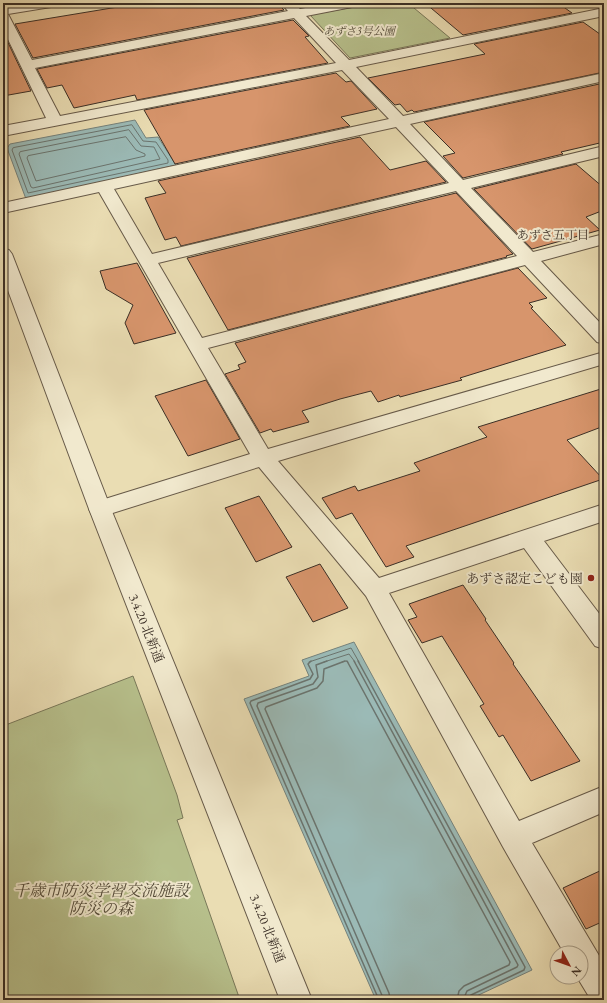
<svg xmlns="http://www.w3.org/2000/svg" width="607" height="1003" font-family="'EB Garamond','Noto Serif JP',serif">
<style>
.green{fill:#b7c08c;stroke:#797859}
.water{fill:#9bbab6;stroke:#75827c}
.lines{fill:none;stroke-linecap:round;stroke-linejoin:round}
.shore-far1{stroke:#6b746e;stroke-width:1}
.shore{stroke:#6b746e;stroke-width:1.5}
.building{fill:#d7956c;stroke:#3b2f26}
.minor-casing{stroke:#675a49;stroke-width:2}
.tertiary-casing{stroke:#675a49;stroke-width:2}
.minor{fill:#f1e9ce;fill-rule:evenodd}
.tertiary{fill:#f1e9ce;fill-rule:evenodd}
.poi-dot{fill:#8f2418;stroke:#f1e9ce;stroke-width:1.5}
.labels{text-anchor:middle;stroke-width:4;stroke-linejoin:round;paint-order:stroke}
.far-park-label{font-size:11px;font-style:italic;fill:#544c3a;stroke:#f1e9ce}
.far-neighbourhood-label{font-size:12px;fill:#3b2f26;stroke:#f1e9ce}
.poi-label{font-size:13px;fill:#3b2f26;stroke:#f1e9ce;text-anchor:end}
.street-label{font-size:13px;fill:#3b2f26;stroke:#f1e9ce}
.near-park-label{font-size:16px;font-style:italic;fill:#544c3a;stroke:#f1e9ce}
</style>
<rect width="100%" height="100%" fill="#eaddb3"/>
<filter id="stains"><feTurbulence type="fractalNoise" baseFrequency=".005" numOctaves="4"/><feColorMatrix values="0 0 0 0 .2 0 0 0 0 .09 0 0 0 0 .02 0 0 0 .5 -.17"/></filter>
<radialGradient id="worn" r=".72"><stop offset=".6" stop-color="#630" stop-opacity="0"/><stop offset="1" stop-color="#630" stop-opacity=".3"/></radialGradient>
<g class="green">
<path d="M376,3H408L450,38L350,58L310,15Z"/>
<path d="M133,676L177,795L183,818L177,820L240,1000H3V726Z"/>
</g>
<g class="water">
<path d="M135,120L146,138L158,137L176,165L26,199L7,148L10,144Z"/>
<path d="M354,642L532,970L468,1000H376L244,699L309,676L302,660Z"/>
</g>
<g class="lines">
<g class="shore-far1">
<path d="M132,125L143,141L156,142L168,160V163L28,193L12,150L13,148Z"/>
<path d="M129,130L141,146L154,147L160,159L33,188L31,187L19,154L20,152Z"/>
<path d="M126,137L136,150L145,154V156L36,181L27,158L28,156Z"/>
<path d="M309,662L351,648L359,662"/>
<path d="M324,662L349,654L355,662"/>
<path d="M342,662L346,661L348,662"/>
</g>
<g class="shore">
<path d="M311,661L308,664L313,674L310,679L251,701L250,703L379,1000"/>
<path d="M327,661L316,665L318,677L313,684L258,703L257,706L384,1000"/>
<path d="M345,661L324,669L323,681L317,688L266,707L265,709L389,993L390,1000"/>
<path d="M347,661L510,962L509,965L464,986L459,991L457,1000"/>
<path d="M354,661L518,965L517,967L467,991L463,1000"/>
<path d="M358,661L525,967L524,970L471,995L468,1000"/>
</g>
</g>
<g class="building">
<path d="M142,3H277L284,10L33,58L15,24Z"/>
<path d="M425,3H558L572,13L463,35Z"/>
<path d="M293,20L309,36L305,37L328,63L137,100L135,95L74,108L62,85L47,88L37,69Z"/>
<path d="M583,22L604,37V72L414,112L412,110L407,112L400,104L395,105L368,78L485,54L474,44Z"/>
<path d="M3,32L31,91L3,96Z"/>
<path d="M336,73L346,82L351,81L377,109L341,117L350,126L175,164L144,110Z"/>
<path d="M604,83V142L561,152L563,154L463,178L443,156L455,153L424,122Z"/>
<path d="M360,137L390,170L426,161L446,182L181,246L176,237L165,240L145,198L166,193L158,181Z"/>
<path d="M576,164L604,188V210L586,217L600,230L532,249L474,189Z"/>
<path d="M456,193L513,254L506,256L507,257L228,330L187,258Z"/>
<path d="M137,263L176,333L134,344L125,323L133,305L106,289L100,271Z"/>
<path d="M518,268L547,298L529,303L533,307L531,308L566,345L460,378L462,380L400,397L399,395L378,402L371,391L340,399L302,411L309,422L273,432L271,429L260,433L225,374L240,369L238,365L246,362L235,343Z"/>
<path d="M206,380L240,439L188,456L155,396Z"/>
<path d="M604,388V426L567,440L603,479L406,546L414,557L386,567L352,513L336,519L322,498L355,486L358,491L420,471L414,463L487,437L478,427Z"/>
<path d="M259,496L292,547L256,562L225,508Z"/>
<path d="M320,564L348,608L313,622L286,577Z"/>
<path d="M463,585L486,619L485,620L514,663L513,664L580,761L531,781L503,735L499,737L480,706L484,704L442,636L422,643L408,620L417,617L409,604Z"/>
<path d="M604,869V921L586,929L563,888Z"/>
</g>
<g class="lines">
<g class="minor-casing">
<path id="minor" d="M28,3H57L55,6L51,7L8,14L32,60L288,11L281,3H294L300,9L332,3H358L356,6L352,7L306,16L349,60L604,8V16L356,67L403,116L604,73V81L410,124L463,180L604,146V156L471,188L533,252L604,234V244L541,261L604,327V344L597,342L525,265L208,348L268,449L604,352V364L278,461L379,578L604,504V521L544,541L604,620V649L595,646L524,548L389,593L519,821L604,786V812L532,843L604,964V1000H591L577,977H581V953H564L503,847L366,596L259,467L100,517L92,515L89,509L92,503L250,454L99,192L3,213V203L389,119L342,70L3,136V126L46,118L3,29V7ZM294,18L336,63L60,116L35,68ZM396,127L449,183L152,254L114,189ZM456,191L517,256L202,338L158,263Z"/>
</g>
<g class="tertiary-casing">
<path id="tertiary" d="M3,249L9,250L12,254L111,509L312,1000H280L89,509L3,277Z"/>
</g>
<use href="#minor" class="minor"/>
<use href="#tertiary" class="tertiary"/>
</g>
<circle class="poi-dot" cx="591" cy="578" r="4"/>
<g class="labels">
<g class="far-park-label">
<text x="359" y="35">あずさ3号公園</text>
</g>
<g class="far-neighbourhood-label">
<text x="553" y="239">あずさ五丁目</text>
</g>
<g class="poi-label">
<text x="583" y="583">あずさ認定こども園</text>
</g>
<g class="street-label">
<text transform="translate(147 628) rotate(68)" y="5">3.4.20 北新通</text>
<text transform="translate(268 928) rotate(68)" y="5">3.4.20 北新通</text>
</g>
<g class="near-park-label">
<text x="101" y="896">千歳市防災学習交流施設<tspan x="101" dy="18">防災の森</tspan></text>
</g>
</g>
<rect width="607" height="1003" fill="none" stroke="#eaddb3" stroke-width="16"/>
<rect x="4" y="4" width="599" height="995" fill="none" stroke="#3b2f26" stroke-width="2"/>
<rect x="8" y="8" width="591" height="987" fill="none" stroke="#3b2f26"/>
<g transform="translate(569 965) rotate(131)"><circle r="19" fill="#f1e9ce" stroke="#a89f8b"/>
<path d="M0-3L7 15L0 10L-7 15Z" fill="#8f2418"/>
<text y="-6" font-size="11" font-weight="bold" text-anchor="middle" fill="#3b2f26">N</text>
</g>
<rect width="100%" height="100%" filter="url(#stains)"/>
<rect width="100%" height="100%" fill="url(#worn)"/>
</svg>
